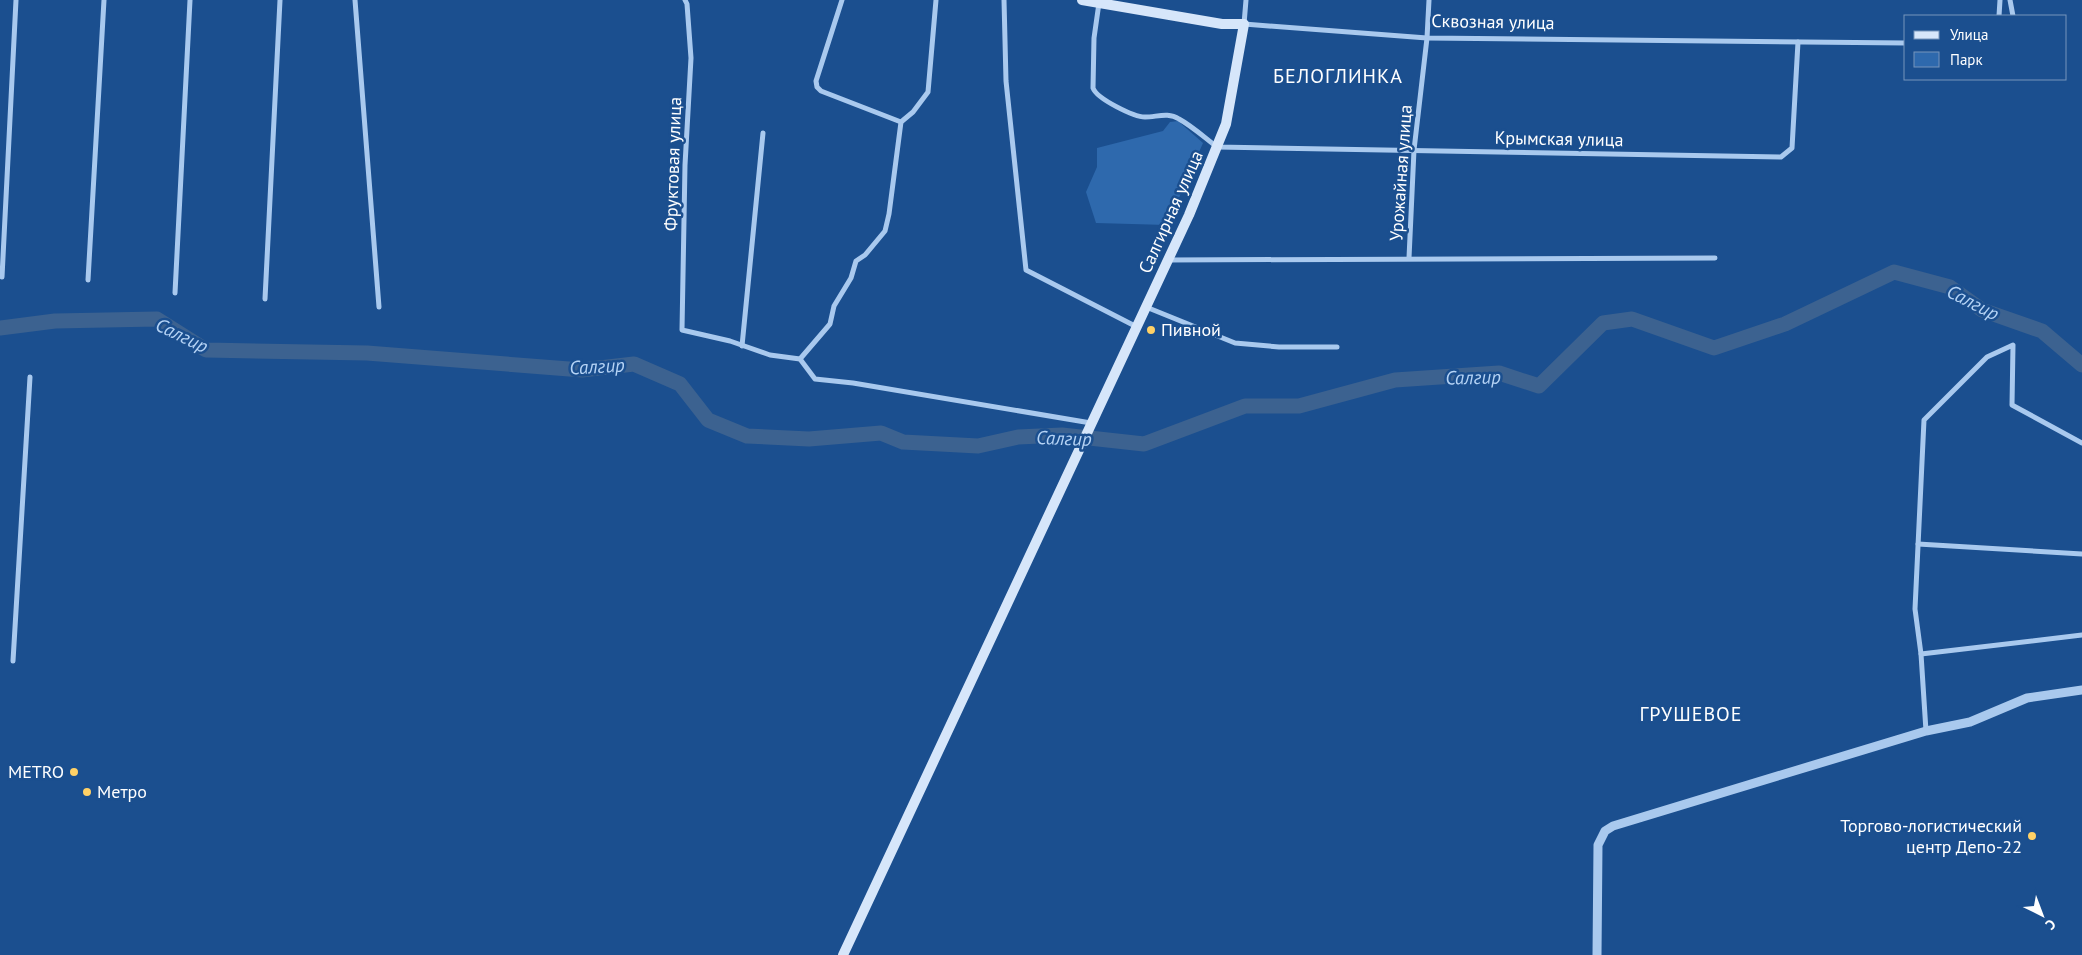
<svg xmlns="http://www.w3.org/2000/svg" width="2082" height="955" font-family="'PT Sans',sans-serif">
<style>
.green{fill:#2e69ad}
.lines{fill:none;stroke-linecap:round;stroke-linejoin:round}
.river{stroke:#3c6290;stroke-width:15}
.minor{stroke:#a9c9ee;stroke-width:5}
.tertiary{stroke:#a9c9ee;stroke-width:9}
.secondary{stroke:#d6e6fa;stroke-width:10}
.poi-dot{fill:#ffd166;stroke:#1b4f8f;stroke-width:2}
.labels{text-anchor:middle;stroke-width:5;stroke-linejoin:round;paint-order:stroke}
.street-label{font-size:18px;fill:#fff;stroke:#1b4f8f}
.poi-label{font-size:18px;fill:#fff;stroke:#1b4f8f;text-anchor:start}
.water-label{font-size:19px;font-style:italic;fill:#b5d3f5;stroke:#1b4f8f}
.quarter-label{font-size:20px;letter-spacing:1px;fill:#fff;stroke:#1b4f8f}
</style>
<rect width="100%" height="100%" fill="#1b4f8f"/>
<path class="green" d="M1178,121L1203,143L1167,225L1096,223L1086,192L1097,167V148L1163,131L1170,122Z"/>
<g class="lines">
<path class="river" d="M0,328L55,321L157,319L206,350L367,353L582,370L634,364L680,384L708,420L747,436L809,439L881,433L903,442L978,446L1018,437L1062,435L1144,444L1245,406H1299L1395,380L1499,373L1539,386L1603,323L1632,319L1714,348L1785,324L1894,272L1950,287L1982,310L2042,331L2082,365"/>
<g class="minor">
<path d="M355,0L379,307"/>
<path d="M685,0L687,4L691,58L685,165L682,330L730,341L770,355L800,359L815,379L853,383L1091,423"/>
<path d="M842,0L816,81L817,87L821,91L901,122"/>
<path d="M1004,0L1006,81L1026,270L1137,327"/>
<path d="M1246,0L1244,24L1427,38L1906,43"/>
<path d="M2010,0L2013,16"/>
<path d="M1099,3L1094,38L1093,88C1097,99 1134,117 1145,117C1157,117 1168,112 1179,119C1192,126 1205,138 1217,147L1781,157L1792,148L1798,42"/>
<path d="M1999,16L2000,0"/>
<path d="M1409,258L1414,150L1427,38L1429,0"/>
<path d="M1168,260L1715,258"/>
<path d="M2,277L16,0"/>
<path d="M88,280L104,0"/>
<path d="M175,293L190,0"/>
<path d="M265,299L280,0"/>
<path d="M1146,307L1235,343L1279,347H1337"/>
<path d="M742,346L763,133"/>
<path d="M800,359L830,324L834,306L851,278L856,261L865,255L885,231L889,214L901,122L913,112L928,92L936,0"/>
<path d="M1918,544L2082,554"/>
<path d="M1921,654L2082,635"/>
<path d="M13,661L30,377"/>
<path d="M1926,731L1921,654L1915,609L1924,420L1987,357L2013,345L2012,405L2082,443"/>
</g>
<path class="tertiary" d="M1597,955L1598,845L1605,831L1613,826L1926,731L1970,722L2027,698L2082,690"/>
<path class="secondary" d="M843,955L1189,215L1226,124L1244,24H1222L1082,0"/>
</g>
<g class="poi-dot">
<circle cx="1151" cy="330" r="5"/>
<circle cx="74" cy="772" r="5"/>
<circle cx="87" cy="792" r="5"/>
<circle cx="2032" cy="836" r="5"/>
</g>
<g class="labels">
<g class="street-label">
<text transform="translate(1493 22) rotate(1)" y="6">Сквозная улица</text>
<text transform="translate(1559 139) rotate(1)" y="6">Крымская улица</text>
<text transform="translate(673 164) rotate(-88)" y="6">Фруктовая улица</text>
<text transform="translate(1401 173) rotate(-86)" y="6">Урожайная улица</text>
<text transform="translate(1171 212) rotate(-66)" y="6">Салгирная улица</text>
</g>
<g class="poi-label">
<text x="1161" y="336">Пивной</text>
<text x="64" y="778" text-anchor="end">METRO</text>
<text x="97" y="798">Метро</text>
<text x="2022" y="832" text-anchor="end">Торгово-логистический<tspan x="2022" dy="21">центр Депо-22</tspan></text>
</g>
<g class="water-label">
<text transform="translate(1973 302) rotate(27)" y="7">Салгир</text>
<text transform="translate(182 335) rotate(26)" y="7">Салгир</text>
<text transform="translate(597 366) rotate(-3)" y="7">Салгир</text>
<text transform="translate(1473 377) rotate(-1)" y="7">Салгир</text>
<text transform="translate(1064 438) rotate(2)" y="7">Салгир</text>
</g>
<g class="quarter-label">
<text x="1338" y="83">БЕЛОГЛИНКА</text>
<text x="1691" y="721">ГРУШЕВОЕ</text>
</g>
</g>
<rect x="1904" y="15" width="162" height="65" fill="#1b4f8f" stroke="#7695bc"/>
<rect x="1914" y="31" width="25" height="8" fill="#d6e6fa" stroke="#7695bc"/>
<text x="1950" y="40" font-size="15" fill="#ffffff">Улица</text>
<rect x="1914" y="52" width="25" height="15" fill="#2e69ad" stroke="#7695bc"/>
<text x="1950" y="65" font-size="15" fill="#ffffff">Парк</text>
<g transform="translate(2042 915) rotate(138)" stroke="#1b4f8f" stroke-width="4" paint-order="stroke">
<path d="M0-4L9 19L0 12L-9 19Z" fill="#ffffff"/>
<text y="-8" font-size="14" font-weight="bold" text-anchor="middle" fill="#ffffff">С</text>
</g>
</svg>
